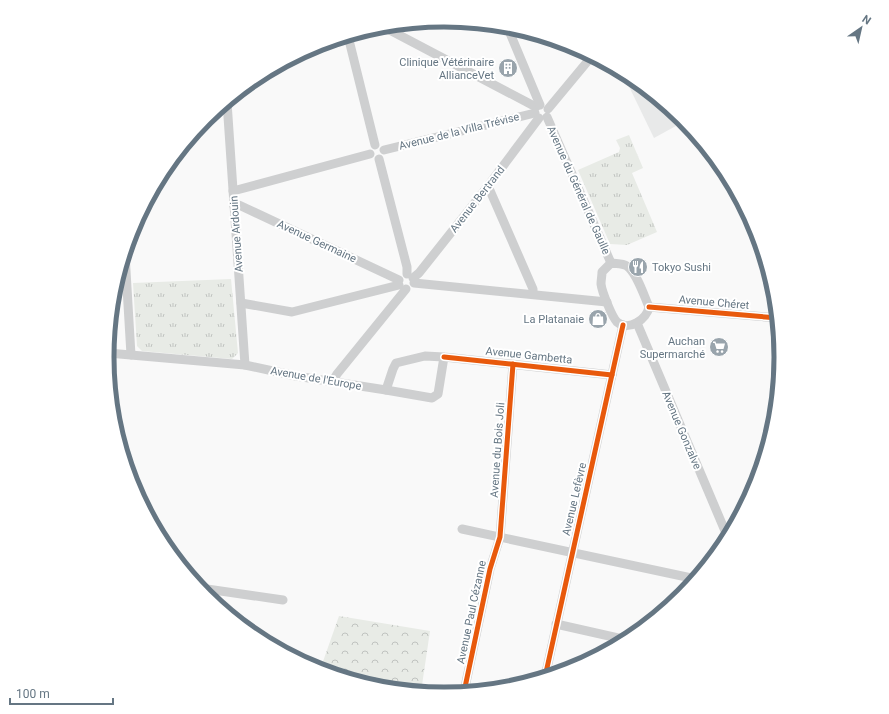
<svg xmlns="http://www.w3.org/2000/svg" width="889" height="714" font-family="Roboto,sans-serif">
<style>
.built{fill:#e8e9e9}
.forest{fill:url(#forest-crowns)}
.park{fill:url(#park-tufts)}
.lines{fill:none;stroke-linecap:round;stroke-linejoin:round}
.minor{stroke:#cecfd0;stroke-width:9}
.cycleway-casing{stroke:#fff;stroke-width:8}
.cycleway{stroke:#e8590c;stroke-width:5}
.labels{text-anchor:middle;stroke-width:4;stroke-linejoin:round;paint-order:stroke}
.poi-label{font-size:11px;fill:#657683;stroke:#fff;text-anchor:end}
.street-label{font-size:11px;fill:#657683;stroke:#fff}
.rim{fill:none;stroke:#657683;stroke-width:5}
</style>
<defs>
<pattern id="forest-crowns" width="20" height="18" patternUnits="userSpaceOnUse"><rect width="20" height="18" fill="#e8ebe6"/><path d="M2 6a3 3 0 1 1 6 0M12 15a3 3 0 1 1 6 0" fill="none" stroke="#c0c3c0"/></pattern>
<pattern id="park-tufts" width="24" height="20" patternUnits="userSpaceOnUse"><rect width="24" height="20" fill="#e8ebe6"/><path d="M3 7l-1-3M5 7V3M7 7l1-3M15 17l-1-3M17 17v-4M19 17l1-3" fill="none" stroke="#c0c3c0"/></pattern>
</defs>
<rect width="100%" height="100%" fill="#f9f9f9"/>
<path class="built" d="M622,72L632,77L685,121L654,138Z"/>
<path class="forest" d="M339,616L430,631L421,692L379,687L320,670Z"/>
<g class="park">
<path d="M629,135L643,168L632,173L657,232L627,245L610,244L578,170L619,152L620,148L616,140Z"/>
<path d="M231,279L238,353L232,359L142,351L137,346L133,283Z"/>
</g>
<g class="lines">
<g class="minor">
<path d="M382,26L536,107"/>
<path d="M507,26L540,105"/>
<path d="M348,36L375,145"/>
<path d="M227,102L245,365"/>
<path d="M548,109L592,56"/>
<path d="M547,117L611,263"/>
<path d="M384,150L535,113"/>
<path d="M379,159L407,267V274"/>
<path d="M488,186L533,289V294"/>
<path d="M233,191L370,154"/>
<path d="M234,206L239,205L399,280"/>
<path d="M125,254L131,355"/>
<path d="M611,263C616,264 622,263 627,266C637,273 644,296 649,307C647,319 629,332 617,322C612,317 602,292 601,284C601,280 602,276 602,272Z"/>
<path d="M413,278L419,273L488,186L539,118"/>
<path d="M414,283L607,302"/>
<path d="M241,303L292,312L399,285"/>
<path d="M649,307L778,318"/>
<path d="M637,323L728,538"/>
<path d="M108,353L245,365L296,376L386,390"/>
<path d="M444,357L438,394L432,398L386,390L393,369L396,363L425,356L444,357L612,375"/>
<path d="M333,381L337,374L406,289"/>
<path d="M462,529L696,579"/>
<path d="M200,588L283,600"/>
<path d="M556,624L627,640"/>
<path d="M545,677L623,325"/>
<path d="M464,692L490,569L500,537L513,364"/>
</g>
<g class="cycleway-casing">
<g id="cycleway">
<path d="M649,307L778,318"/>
<path d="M444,357L612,375"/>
<path d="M545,677L623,325"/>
<path d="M464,692L490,569L500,537L513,364"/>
</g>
</g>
<use href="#cycleway" class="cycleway"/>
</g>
<defs>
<g id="building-disc" transform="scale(1)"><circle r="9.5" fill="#99a4ac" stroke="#fff"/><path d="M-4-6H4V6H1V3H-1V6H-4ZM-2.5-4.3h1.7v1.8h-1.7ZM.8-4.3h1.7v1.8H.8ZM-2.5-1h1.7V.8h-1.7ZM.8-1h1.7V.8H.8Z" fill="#fff"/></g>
<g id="restaurant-disc" transform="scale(1)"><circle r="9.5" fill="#99a4ac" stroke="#fff"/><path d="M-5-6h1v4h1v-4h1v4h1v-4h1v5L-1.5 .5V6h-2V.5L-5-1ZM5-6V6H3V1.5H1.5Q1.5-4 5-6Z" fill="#fff"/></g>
<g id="shop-disc" transform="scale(1)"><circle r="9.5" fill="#99a4ac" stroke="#fff"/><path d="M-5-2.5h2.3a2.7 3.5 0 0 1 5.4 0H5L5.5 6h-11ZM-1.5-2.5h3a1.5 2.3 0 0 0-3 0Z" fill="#fff"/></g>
<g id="supermarket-disc" transform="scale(1)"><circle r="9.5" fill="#99a4ac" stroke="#fff"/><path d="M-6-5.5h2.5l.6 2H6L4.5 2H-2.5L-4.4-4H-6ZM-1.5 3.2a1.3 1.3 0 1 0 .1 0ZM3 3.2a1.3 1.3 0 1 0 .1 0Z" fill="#fff"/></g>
</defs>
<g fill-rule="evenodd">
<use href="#building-disc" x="508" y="68"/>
<use href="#restaurant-disc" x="638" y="267"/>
<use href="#shop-disc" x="598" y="319"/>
<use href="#supermarket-disc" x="719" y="347"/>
</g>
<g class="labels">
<g class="poi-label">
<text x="494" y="66">Clinique Vétérinaire<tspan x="494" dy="13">AllianceVet</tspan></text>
<text x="652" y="271" text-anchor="start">Tokyo Sushi</text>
<text x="584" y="323">La Platanaie</text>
<text x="705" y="345">Auchan<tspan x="705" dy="13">Supermarché</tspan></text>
</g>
<g class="street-label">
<text transform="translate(459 131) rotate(-14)" y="4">Avenue de la Villa Trévise</text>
<text transform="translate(579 190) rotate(66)" y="4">Avenue du Général de Gaulle</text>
<text transform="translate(477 199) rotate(-52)" y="4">Avenue Bertrand</text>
<text transform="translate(236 234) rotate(-94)" y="4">Avenue Ardouin</text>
<text transform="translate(317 241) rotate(25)" y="4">Avenue Germaine</text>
<text transform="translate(714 302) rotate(5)" y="4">Avenue Chéret</text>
<text transform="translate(529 355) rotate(6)" y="4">Avenue Gambetta</text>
<text transform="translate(316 378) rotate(10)" y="4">Avenue de l'Europe</text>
<text transform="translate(682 430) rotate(67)" y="4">Avenue Gonzalve</text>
<text transform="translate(497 450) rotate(-86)" y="4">Avenue du Bois Joli</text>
<text transform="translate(574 499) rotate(-77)" y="4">Avenue Lefèvre</text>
<text transform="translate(471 612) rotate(-78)" y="4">Avenue Paul Cézanne</text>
</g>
</g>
<path d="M0 0H889V714H0ZM114 357a330 330 0 1 1 660 0a330 330 0 1 1-660 0Z" fill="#fff" fill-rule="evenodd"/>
<path class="rim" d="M114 357a330 330 0 1 1 660 0a330 330 0 1 1-660 0Z"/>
<g transform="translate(861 28) rotate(34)" stroke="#ffffff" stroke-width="3" paint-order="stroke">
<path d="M0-3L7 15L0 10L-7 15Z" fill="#657683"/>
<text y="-6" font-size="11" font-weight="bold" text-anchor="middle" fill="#657683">N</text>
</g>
<path d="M10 698v6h103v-6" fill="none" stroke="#657683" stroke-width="2"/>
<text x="16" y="698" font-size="12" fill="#657683" stroke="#ffffff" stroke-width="3" paint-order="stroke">100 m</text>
</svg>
